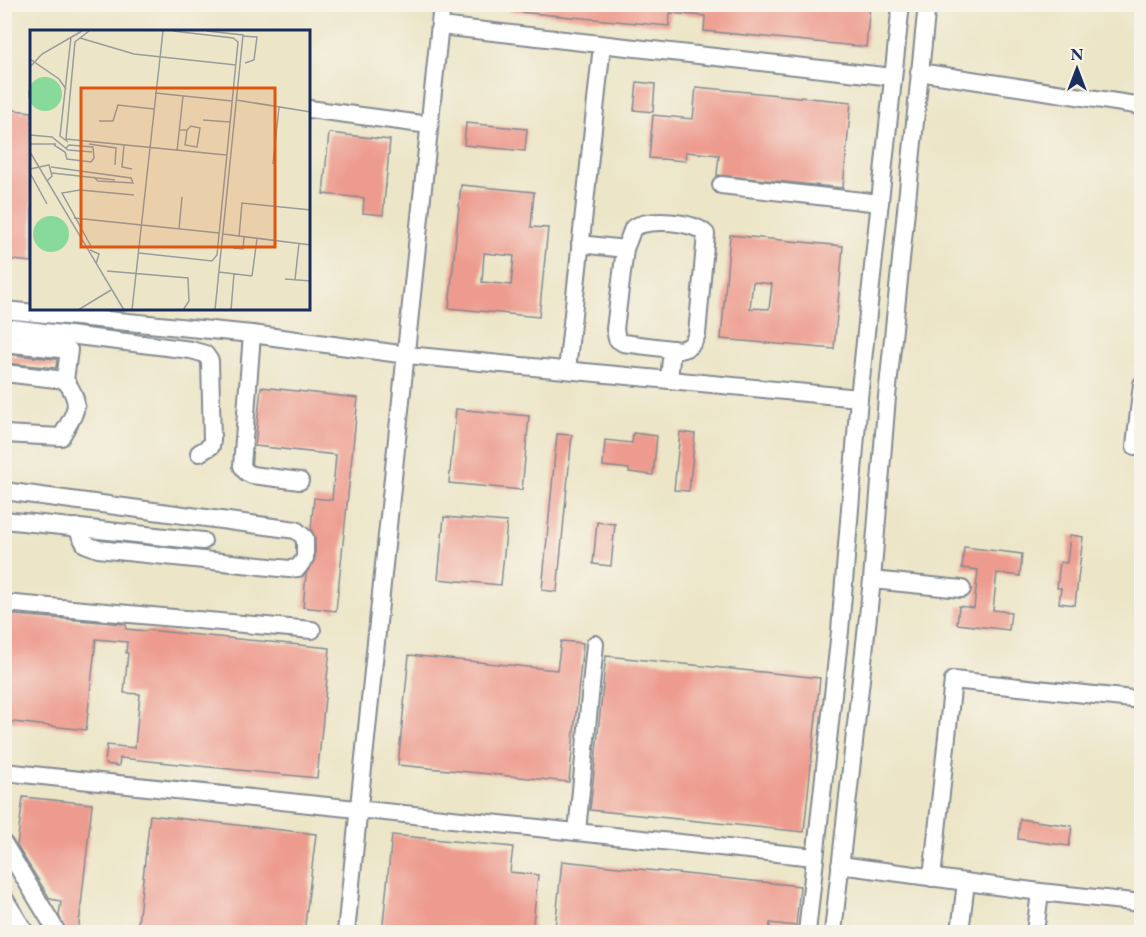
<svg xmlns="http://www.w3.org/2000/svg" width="1146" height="937" font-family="'EB Garamond',serif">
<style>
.building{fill:#ed9b8e;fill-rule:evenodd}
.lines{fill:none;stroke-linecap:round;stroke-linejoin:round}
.minor-casing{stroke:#848a92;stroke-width:20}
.minor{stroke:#fff;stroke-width:16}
.inset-road{fill:none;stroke:#989c9d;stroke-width:1.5}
.view{fill:#de5710;fill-opacity:0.15;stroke:#de5710;stroke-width:3}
.inset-edge{fill:none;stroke:#1b2f5e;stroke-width:3}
</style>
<rect width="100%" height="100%" fill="#f7f3e8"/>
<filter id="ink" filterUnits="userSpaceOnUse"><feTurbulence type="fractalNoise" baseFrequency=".0167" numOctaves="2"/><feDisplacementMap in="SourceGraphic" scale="12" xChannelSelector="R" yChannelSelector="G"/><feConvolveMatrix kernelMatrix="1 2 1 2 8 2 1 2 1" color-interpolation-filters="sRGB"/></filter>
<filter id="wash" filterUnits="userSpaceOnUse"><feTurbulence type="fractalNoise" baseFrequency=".008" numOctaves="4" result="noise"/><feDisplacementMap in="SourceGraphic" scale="24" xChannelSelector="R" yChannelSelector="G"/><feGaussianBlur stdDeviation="1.35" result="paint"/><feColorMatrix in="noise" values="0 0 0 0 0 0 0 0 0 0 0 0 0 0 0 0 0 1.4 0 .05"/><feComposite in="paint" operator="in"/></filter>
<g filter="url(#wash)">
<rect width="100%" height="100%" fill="#ece5c7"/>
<g id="blocks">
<g class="building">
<path d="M508,4H870L866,47L704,31L705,16L670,13L669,26L508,11Z"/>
<path d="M637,82L655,84L653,112L634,110Z"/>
<path d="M696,87L851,102L843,188L717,175L719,155L686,152L685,161L649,158L653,115L693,119Z"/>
<path d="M4,109L32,112V262L4,259Z"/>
<path d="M466,123L527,129L525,151L464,145Z"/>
<path d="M329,133L390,140L383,215L363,213L364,198L323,194Z"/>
<path d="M461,185L534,192L531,227L548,228L539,317L449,308ZM484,253L514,256L511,285L482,282Z"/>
<path d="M730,235L843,246L834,349L721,339ZM753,282L772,284L769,309L750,308Z"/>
<path d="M4,354L57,359L56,368L4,363Z"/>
<path d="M261,387L358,398L336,611L303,607L306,574L315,558V538L311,529L314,498L332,500L336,455L255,446Z"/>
<path d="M456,409L529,416L522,490L449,483Z"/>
<path d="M680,432L695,434L689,491L674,490Z"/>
<path d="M633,433L657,436L653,475L629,472V469L603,466L605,440L632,443Z"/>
<path d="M557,434L572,435L557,592L542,590Z"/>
<path d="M444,517L507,522L501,585L438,579Z"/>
<path d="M597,522L615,524L611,566L593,564Z"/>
<path d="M1070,535L1083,537L1075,605L1059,603L1061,588H1057L1060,562L1067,563Z"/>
<path d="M964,547L1022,554L1020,576L997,573L993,610L1011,612L1009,630L957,624L959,606L974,608L978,570L962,568Z"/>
<path d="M4,614L126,624V629L146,631L147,630L330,648L317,778L120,758L119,766L105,764L107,745L135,748L140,694L124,693L128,653H126L127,642L96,639L86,730L4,721Z"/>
<path d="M561,641L583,643L569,782L398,765L409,655L557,670Z"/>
<path d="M606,656L820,678L804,832L590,810Z"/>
<path d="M23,797L92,804L78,933H67L59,916L61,901L50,899L17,846Z"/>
<path d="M150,815L316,834L304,933H137Z"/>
<path d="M1020,819L1072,826L1069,846L1018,839Z"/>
<path d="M392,835L513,847L510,872L538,875L532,933H382Z"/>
<path d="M562,861L800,886L796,926L770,923L769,933H596L555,928Z"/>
</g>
</g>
</g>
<g filter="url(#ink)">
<use href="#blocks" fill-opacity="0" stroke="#848a92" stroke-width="1.5"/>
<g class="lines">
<g class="minor-casing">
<g id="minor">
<path d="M440,26L893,77"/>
<path d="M919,72L1142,106"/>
<path d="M309,109L429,125"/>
<path d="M721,185L880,203"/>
<path d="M580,244L625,249L615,329L617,339L623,343L679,350C690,348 693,344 697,334L706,234C694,221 648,218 633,228L625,249"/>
<path d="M4,310L252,334L407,355L859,398"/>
<path d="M4,327L191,350L205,354L210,361L212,440L211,446L199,453"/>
<path d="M252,334L242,466L246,472L252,475L300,481"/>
<path d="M4,343L69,350L65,380C84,406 75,412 61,437L4,434"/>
<path d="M567,370L602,45"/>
<path d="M4,373L65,380"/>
<path d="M669,380L672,349"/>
<path d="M1135,446L1142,384"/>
<path d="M4,491L296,530L305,538V558L298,568L289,569L98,549L85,544L76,527"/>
<path d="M4,520L203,541"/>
<path d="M872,580L962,589"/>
<path d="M4,603L312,630"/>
<path d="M4,772L814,857"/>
<path d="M577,832L595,644"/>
<path d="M4,844L57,932"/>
<path d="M840,865L1040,892L1142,903"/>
<path d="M932,878L953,680L1142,700"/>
<path d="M4,898L25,932"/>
<path d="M346,932L442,4"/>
<path d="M807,932L840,631L859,398L901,4"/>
<path d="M833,932L872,580L887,397L927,4"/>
<path d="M960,932L966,882"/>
<path d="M1035,932L1040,892"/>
</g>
</g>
<use href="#minor" class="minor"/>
</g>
</g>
<g transform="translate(30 30)">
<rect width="280" height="280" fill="#ece5c7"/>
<path d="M-2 64a17 17 0 1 1 34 0a17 17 0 1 1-34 0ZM3 204a18 18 0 1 1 36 0a18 18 0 1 1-36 0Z" fill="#88da9b"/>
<path class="inset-road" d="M59,1L45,12L36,109L196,125M177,1L213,5L185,280M213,6L227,7L224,30L215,33M50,8L104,24L206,35M0,29L29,49L36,59M0,37L12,24L52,1M125,63L202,71M206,70L281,82M173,90L200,92M69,91H83L88,75L124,79M149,100H157L155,115L167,117L170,98L161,96L157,100M0,105L22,107L38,120L62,122M38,112L30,106L41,7M0,114H26M59,114L86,118L85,135M24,115L35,122L37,129L61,132L64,128L63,117L39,115L36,118M94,115L92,137L102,139M147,121L153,66M0,122L94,280M243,134L249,77M21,137L101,148L103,153L68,151L64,147M0,139L19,135L22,146L17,151M0,143L17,174M22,143L85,150M44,188L189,203M149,199L152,167M193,204L281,215M209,207L212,173L281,180M62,218L32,163L50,160L104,165M203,218L213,219L214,207M60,220L69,224L66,234M109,223L182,231L187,225L208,12L203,8L143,1M77,241L158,248L159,271L153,280M189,242L222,246M222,246L227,209M255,249L281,251M265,250L269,213M48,280L81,260M102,280L133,1M201,280L204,244"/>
<path class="view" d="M51,58H245V217H51Z"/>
<rect width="280" height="280" class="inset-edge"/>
</g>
<rect width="1146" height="937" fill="none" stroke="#f7f3e8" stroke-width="24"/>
<g transform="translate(1077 69)" stroke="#f7f3e8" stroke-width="4.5" paint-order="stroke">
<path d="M0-4.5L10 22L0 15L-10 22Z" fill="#1b2f5e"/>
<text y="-9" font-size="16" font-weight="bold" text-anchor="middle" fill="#1b2f5e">N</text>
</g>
</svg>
